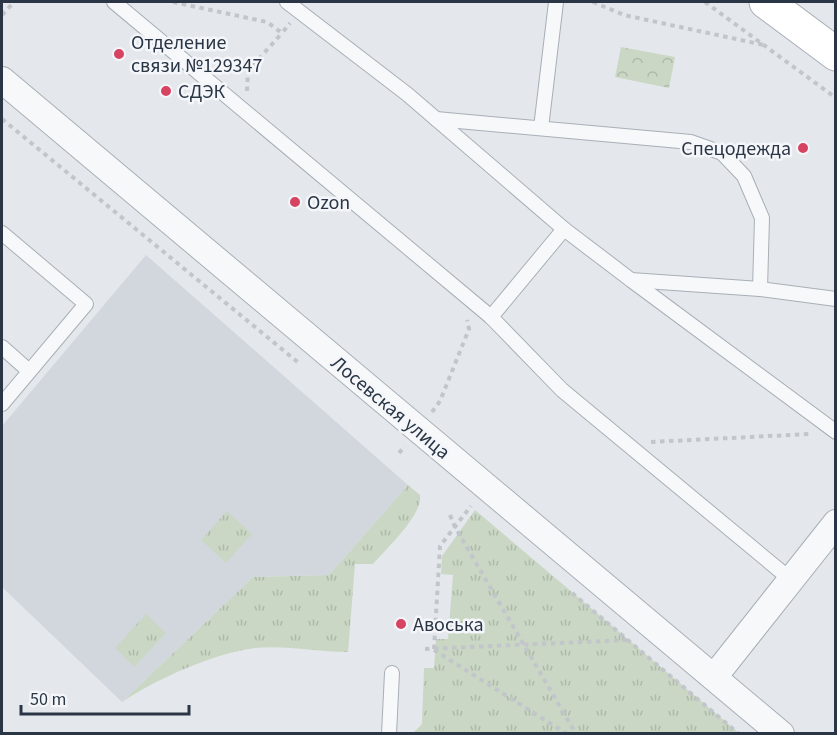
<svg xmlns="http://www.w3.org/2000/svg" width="837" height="735" font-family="'Source Sans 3',sans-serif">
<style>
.built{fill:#d2d7de}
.grass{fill:url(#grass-tufts)}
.forest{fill:url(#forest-crowns)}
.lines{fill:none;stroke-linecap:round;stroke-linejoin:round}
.lane-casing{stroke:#a8afb7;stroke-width:16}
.street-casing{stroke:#a8afb7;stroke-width:28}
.secondary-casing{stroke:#a8afb7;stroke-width:35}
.path{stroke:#c2c6cb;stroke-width:4;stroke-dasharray:4.5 4.5;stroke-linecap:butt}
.lane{stroke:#f7f8fa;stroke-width:14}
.street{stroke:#f7f8fa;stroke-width:26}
.secondary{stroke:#fff;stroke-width:33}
.poi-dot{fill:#d64462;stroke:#f4f6f9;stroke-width:2}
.labels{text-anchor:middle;stroke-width:5;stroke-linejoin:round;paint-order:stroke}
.poi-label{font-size:20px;fill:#2a3646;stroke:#f4f6f9;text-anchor:start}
.street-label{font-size:20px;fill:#2a3646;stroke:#f4f6f9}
</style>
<defs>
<pattern id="grass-tufts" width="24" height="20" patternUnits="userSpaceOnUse" patternTransform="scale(1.5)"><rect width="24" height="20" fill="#cad7c4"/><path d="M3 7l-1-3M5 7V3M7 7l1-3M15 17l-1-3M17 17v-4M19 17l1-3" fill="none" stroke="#aeb9aa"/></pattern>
<pattern id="forest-crowns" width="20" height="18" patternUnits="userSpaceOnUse" patternTransform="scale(1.5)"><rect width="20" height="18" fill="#cad7c4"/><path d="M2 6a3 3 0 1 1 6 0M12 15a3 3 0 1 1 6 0" fill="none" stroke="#aeb9aa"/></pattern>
</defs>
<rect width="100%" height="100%" fill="#e4e8ec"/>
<path class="built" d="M146,255L408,485L329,575L253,577L122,702L2,587V426Z"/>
<g class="grass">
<path d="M408,485L420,495C423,515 386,549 373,564H355L348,652C317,652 286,645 255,648C215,653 156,679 122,702L253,577L329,575Z"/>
<path d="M475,510L739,733H413L422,724L424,668H434L436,639H448L453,575L441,574L442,556Z"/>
<path d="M227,511L252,534L226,563L201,540Z"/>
<path d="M146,614L166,633L134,667L115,648Z"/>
</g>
<path class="forest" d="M621,47L675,57L669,88L615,77Z"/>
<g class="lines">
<g class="lane-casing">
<g id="lane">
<path d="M114,2L491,317L562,390L790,579"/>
<path d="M287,2L407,94L564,229L631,280L760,289L836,299"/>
<path d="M436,119L691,142L722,153L744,176L762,218L760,289"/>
<path d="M541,128L556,2"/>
<path d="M2,233L86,304L2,404"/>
<path d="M631,280L836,432"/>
<path d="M491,317L564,229"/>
<path d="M2,347L29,371"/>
<path d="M389,734L392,673"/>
</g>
</g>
<g class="street-casing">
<g id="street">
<path d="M2,80L781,734"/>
<path d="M714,677L836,523"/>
</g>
</g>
<g class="secondary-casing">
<path id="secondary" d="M766,2L836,54"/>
</g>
<g class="path">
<path d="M173,2L267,22L282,33L290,23"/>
<path d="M593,2L624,15L764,45"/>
<path d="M705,2L836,98"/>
<path d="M2,15L14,2"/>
<path d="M247,91L248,71L282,33"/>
<path d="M2,119L300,364"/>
<path d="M432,412L440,401L469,329L467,320"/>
<path d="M651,442L809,434"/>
<path d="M399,453L405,446"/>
<path d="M450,515L455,527L576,734"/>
<path d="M572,593L739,734"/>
<path d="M425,649L627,640"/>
<path d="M434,649L440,546L471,506"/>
<path d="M434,650L567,734"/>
</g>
<use href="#lane" class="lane"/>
<use href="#street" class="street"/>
<use href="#secondary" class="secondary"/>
</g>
<g class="poi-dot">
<circle cx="119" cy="54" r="6"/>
<circle cx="166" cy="91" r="6"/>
<circle cx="803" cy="148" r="6"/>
<circle cx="295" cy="202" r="6"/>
<circle cx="401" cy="624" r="6"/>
</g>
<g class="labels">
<g class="poi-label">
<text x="131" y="49">Отделение<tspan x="131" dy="23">связи №129347</tspan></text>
<text x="178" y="98">СДЭК</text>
<text x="791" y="155" text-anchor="end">Спецодежда</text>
<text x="307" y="209">Ozon</text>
<text x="413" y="631">Авоська</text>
</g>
<g class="street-label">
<text transform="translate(391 407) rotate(40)" y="7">Лосевская улица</text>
</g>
</g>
<rect width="837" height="735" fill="none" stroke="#2a3646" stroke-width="6"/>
<path d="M21 705v9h168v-9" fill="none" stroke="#2a3646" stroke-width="3"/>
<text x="30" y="705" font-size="18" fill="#2a3646" stroke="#f4f6f9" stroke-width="4.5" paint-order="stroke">50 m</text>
</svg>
